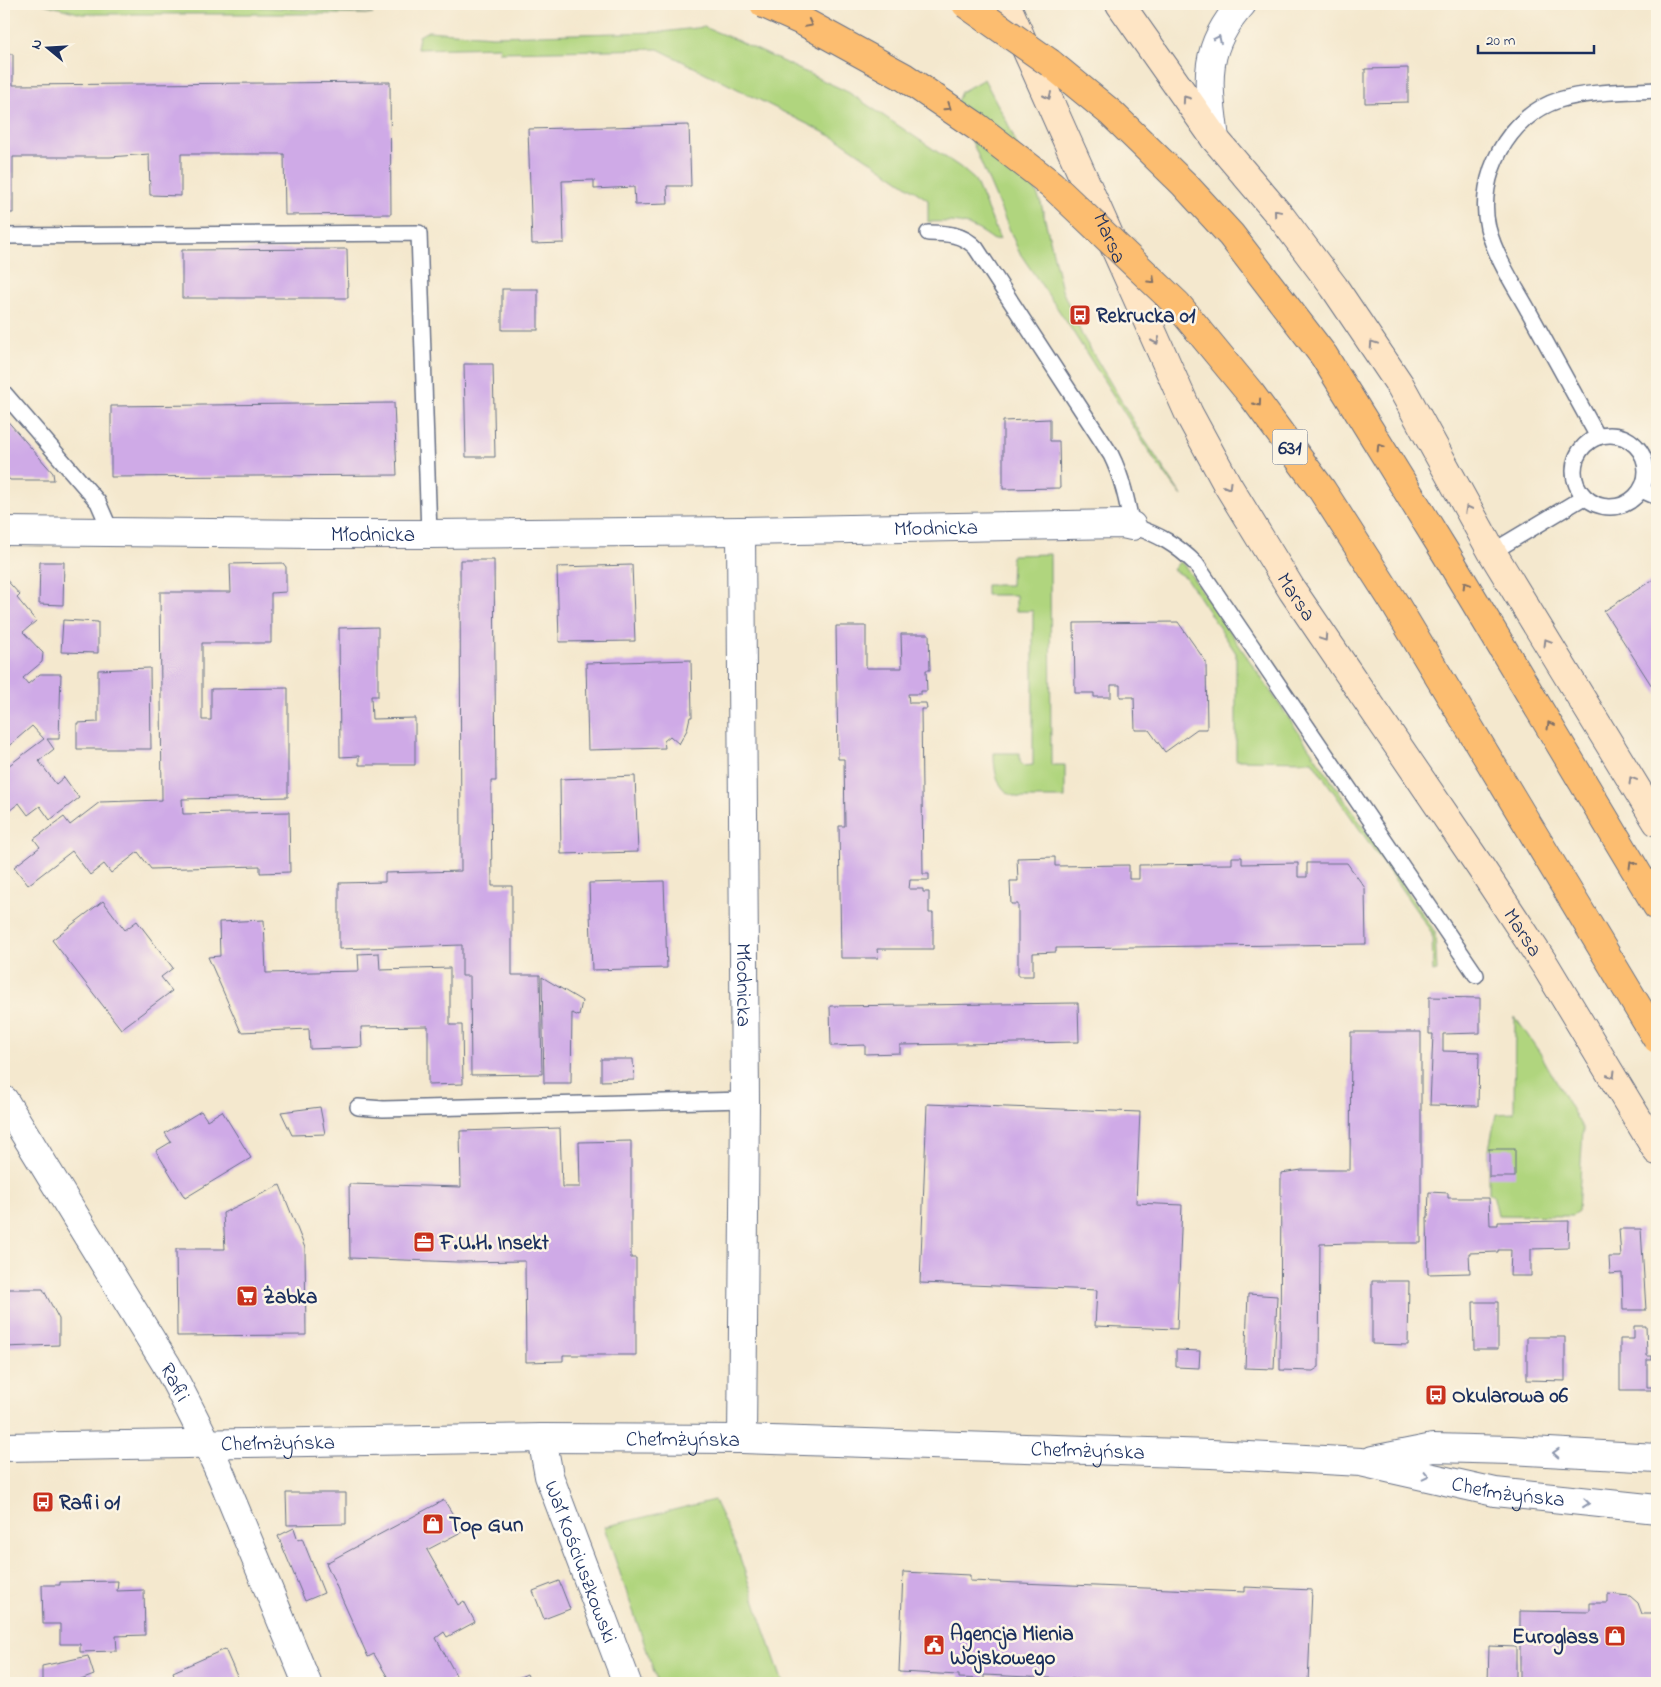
<svg xmlns="http://www.w3.org/2000/svg" width="1661" height="1687" font-family="'Indie Flower',sans-serif">
<style>
.green{fill:#b0d57e;stroke:#66826e}
.building{fill:#cfaae7}
.lines{fill:none;stroke-linecap:round;stroke-linejoin:round}
.service-casing{stroke:#677085;stroke-width:18}
.minor-casing{stroke:#677085;stroke-width:30}
.tertiary-casing{stroke:#677085;stroke-width:30}
.secondary-casing{stroke:#677085;stroke-width:30}
.primary-casing{stroke:#677085;stroke-width:30}
.service{stroke:#fff;stroke-width:15}
.minor{stroke:#fff;stroke-width:28}
.tertiary{stroke:#fff;stroke-width:28}
.secondary{stroke:#fee5c5;stroke-width:28}
.primary{stroke:#fcbd6f;stroke-width:28}
.primary-bridge-casing{stroke:#677085;stroke-width:30;stroke-linecap:butt}
.primary-bridge{stroke:#fcbd6f;stroke-width:28}
.oneway{stroke:#806f66}
.oneway2{stroke:#8d97ae}
.oneway3{stroke:#8c8a92}
.labels{text-anchor:middle;stroke-width:5;stroke-linejoin:round;paint-order:stroke}
.shield{fill:#fcf5e5;stroke:#5e6a86;stroke-width:1}
.shield-label{font-size:20px;font-weight:bold;fill:#1b2f5e}
.street-label{font-size:21px;fill:#1b2f5e;stroke:#fcf5e5}
.poi-label{font-size:21px;font-weight:bold;fill:#1b2f5e;stroke:#fcf5e5;text-anchor:start}
</style>
<rect width="100%" height="100%" fill="#fcf5e5"/>
<filter id="ink" filterUnits="userSpaceOnUse"><feTurbulence type="fractalNoise" baseFrequency=".02" numOctaves="2"/><feDisplacementMap in="SourceGraphic" scale="10" xChannelSelector="R" yChannelSelector="G"/><feConvolveMatrix kernelMatrix="1 2 1 2 8 2 1 2 1" color-interpolation-filters="sRGB"/></filter>
<filter id="wash" filterUnits="userSpaceOnUse"><feTurbulence type="fractalNoise" baseFrequency=".0096" numOctaves="4" result="noise"/><feDisplacementMap in="SourceGraphic" scale="20" xChannelSelector="R" yChannelSelector="G"/><feGaussianBlur stdDeviation="1.12" result="paint"/><feColorMatrix in="noise" values="0 0 0 0 0 0 0 0 0 0 0 0 0 0 0 0 0 1.4 0 .05"/><feComposite in="paint" operator="in"/></filter>
<g filter="url(#wash)">
<rect width="100%" height="100%" fill="#f4e8ce"/>
<g class="green">
<path d="M44,4H241L261,7L373,14H82Z"/>
<path d="M704,27L734,39L848,92L960,167L975,180L1000,239L994,240C970,222 958,221 928,222V200L841,141L658,49L499,52L500,47L417,49L419,36L428,31L492,36L662,32Z"/>
<path d="M984,79L1008,124L1041,203L1062,290L1082,335L1144,439L1182,496L1157,464L1066,321L1019,252L956,104L961,92Z"/>
<path d="M1050,554L1051,765H1065V798H1021C997,794 994,772 994,753H1020V762L1024,766L1033,765V611H1016V595H986V585H1011L1012,555Z"/>
<path d="M1180,561L1187,569L1435,932L1437,971L1433,972L1432,933L1312,761L1236,760V653L1186,578L1173,570Z"/>
<path d="M1515,1017L1540,1053L1583,1129L1578,1211L1573,1216L1498,1215L1493,1194H1489V1149L1496,1114L1514,1113Z"/>
<path d="M714,1500L737,1549L783,1683H658L604,1527Z"/>
</g>
<g id="blocks">
<g class="building">
<path d="M4,54H13V85L390,82L391,214L285,215L284,154H181V196L150,195L149,154L110,157H13V213H4Z"/>
<path d="M1408,68V102L1365,103V69Z"/>
<path d="M689,125L691,186H667L668,204L635,205L634,187L594,189V180L562,181L564,243L532,244L528,129Z"/>
<path d="M347,249L348,298H182V250Z"/>
<rect x="502" y="289" width="36" height="41"/>
<path d="M464,364H493L495,457H466Z"/>
<path d="M394,403L397,475L111,477V406Z"/>
<path d="M4,417L53,473L54,480H10L4,473Z"/>
<path d="M1050,419V441H1059L1060,488L1003,489V421Z"/>
<path d="M460,560H494L496,781H491L492,886H512V975H540L542,1074L471,1075L470,976H462V945L339,949V883L385,882V873L461,871Z"/>
<path d="M40,562H64L63,605L39,604Z"/>
<path d="M283,563L286,567V592L271,593V643H202V720H211V689L288,688V797L182,799L183,814L289,812L290,872L260,873V866L151,869L138,852L111,873L104,864L90,875L72,851L28,885L14,867L40,847L34,839L64,817L70,825L100,802L162,800L160,592H231L230,564Z"/>
<path d="M632,565L635,641L559,642L557,567Z"/>
<path d="M4,577L20,595L17,598L36,621L23,632L43,653L42,662L23,678L28,684L40,674H61L59,739H47L54,749L39,761L56,784L64,777L79,798L50,820L40,806L28,815L19,803L4,815V769L44,739L32,726L4,750Z"/>
<path d="M1657,577V694L1604,611Z"/>
<path d="M63,620L98,622V653L61,652Z"/>
<path d="M1178,622L1206,662L1207,729H1197L1165,752L1149,730H1135L1134,697H1120V685H1111V697H1094V693H1075L1074,623Z"/>
<path d="M836,626H866V668H902L901,634H929L930,670H926L927,691H921V694H908L909,703H926L927,709H921L923,874H929V880H910L909,889H923V892H929V913H933V949H877L878,958H841L839,826H845L844,759H838Z"/>
<path d="M378,627V696H371L372,719L415,718V765H359V756L340,757L339,628Z"/>
<path d="M691,660L692,717H690L687,730L679,744L670,736L664,741L665,748L588,750L586,663Z"/>
<path d="M150,668L151,749H77V723L98,722V670Z"/>
<path d="M635,776L638,852L561,854L560,779Z"/>
<path d="M1055,857V866L1129,865V879H1139V865L1232,864V857H1242V864L1298,863V877H1307V863H1347L1365,888L1366,944L1056,948V952L1033,953V976H1018V904H1011L1010,881H1018L1017,858Z"/>
<path d="M664,881L667,968L592,970L589,883Z"/>
<path d="M103,901L125,930L137,921L173,968L161,977L172,991L121,1029L52,940Z"/>
<path d="M264,920L266,973L359,971L358,954L379,953L380,970L450,968V1025H462L463,1084L428,1085V1026L361,1027L362,1047L310,1049L309,1029L241,1032L208,957L220,956L219,922Z"/>
<path d="M542,977L582,1001L579,1016L572,1013L571,1083H544Z"/>
<path d="M1429,997L1480,998V1033L1443,1034V1051L1479,1052L1478,1106L1430,1105L1433,1034H1429Z"/>
<path d="M1078,1003L1079,1042L900,1045V1053L865,1054V1045L831,1046L830,1006Z"/>
<path d="M1351,1032H1421V1243H1350L1320,1244L1319,1367L1313,1371L1280,1370L1281,1173L1302,1170H1350Z"/>
<path d="M601,1059H633L634,1080L601,1081Z"/>
<path d="M927,1104L1140,1112L1136,1203L1182,1205L1177,1329L1095,1326L1097,1290L920,1283Z"/>
<path d="M320,1107L325,1134L292,1135L281,1112Z"/>
<path d="M201,1111L207,1120L222,1111L251,1158L185,1198L156,1151L171,1142L165,1133Z"/>
<path d="M560,1128L562,1187H580L579,1142L631,1141V1258H636V1355H563V1361L526,1362L525,1261L458,1262L350,1258L349,1184L461,1187L460,1131Z"/>
<rect x="1489" y="1149" width="26" height="28"/>
<path d="M280,1185L305,1248L306,1335L177,1336L176,1249H225L223,1213Z"/>
<path d="M1429,1192L1448,1193V1198H1489L1490,1225H1498V1222L1569,1221L1568,1248L1531,1249V1276H1510L1511,1250H1498V1252L1469,1253L1470,1273L1428,1274L1427,1217H1428Z"/>
<path d="M1619,1229H1641L1646,1310H1623L1622,1273L1610,1274L1609,1257H1621Z"/>
<path d="M1372,1281H1409L1408,1345L1372,1344Z"/>
<path d="M4,1289H43L59,1319V1345L4,1347Z"/>
<path d="M1248,1294L1277,1296L1274,1369L1245,1368Z"/>
<path d="M1473,1302H1498V1349H1474Z"/>
<path d="M1634,1326H1646L1647,1356H1652V1360H1647V1387H1653L1652,1390H1620V1339H1634Z"/>
<path d="M1527,1337H1565V1381L1527,1380Z"/>
<path d="M1176,1350L1200,1351L1199,1368L1176,1367Z"/>
<path d="M286,1493H346V1524L287,1525Z"/>
<path d="M444,1500L463,1531L427,1550L458,1605L464,1601L475,1622L447,1637L444,1632L436,1638L457,1677L446,1683H391L374,1654L368,1657L326,1563Z"/>
<path d="M294,1528L298,1540L302,1538L324,1593L305,1601L278,1536Z"/>
<path d="M903,1572L970,1575V1581L1245,1592V1587L1312,1590L1308,1683H1160L984,1675V1679L959,1678V1675L899,1672Z"/>
<path d="M118,1581L117,1591L144,1590L145,1635L116,1636L117,1651L80,1652V1644H60V1624H43L42,1585H60V1582Z"/>
<path d="M559,1581L570,1609L544,1619L533,1591Z"/>
<path d="M1608,1594L1630,1596L1638,1603L1642,1614H1657V1683H1520V1611L1590,1612V1603H1608Z"/>
<path d="M1489,1646L1516,1647V1683H1488Z"/>
<path d="M225,1649L240,1683H177L173,1672Z"/>
<path d="M88,1656L94,1675L73,1683H42V1666Z"/>
<path d="M527,1674L531,1683H506Z"/>
</g>
</g>
</g>
<g filter="url(#ink)">
<use href="#blocks" fill-opacity="0" stroke="#677085" stroke-width="1"/>
<g class="lines">
<g class="service-casing">
<g id="service">
<path d="M928,233C946,233 963,234 976,248L1111,455C1122,477 1127,501 1132,526C1158,534 1177,545 1196,564L1476,975"/>
<path d="M4,236L419,233L429,534"/>
<path d="M4,393L98,502L111,532"/>
<circle cx="1610" cy="471" r="36"/>
<path d="M1598,437C1574,394 1551,352 1528,310C1514,285 1495,256 1488,228C1476,177 1508,116 1559,100C1590,91 1625,92 1657,90"/>
<path d="M1641,490L1657,497"/>
<path d="M1492,552L1584,497"/>
<path d="M358,1107L383,1109L745,1100"/>
</g>
</g>
<g class="minor-casing">
<g id="minor">
<path id="s1" d="M4,531L313,534H429L741,531L1123,524L1132,526"/>
<path id="s2" d="M741,531L745,1100L742,1439"/>
<path id="s3" d="M4,1100L166,1364C186,1401 205,1438 222,1477L307,1683"/>
<path id="s4" d="M542,1438L549,1476L627,1683"/>
</g>
</g>
<g class="tertiary-casing">
<g id="tertiary">
<path d="M1215,139C1208,83 1201,49 1242,4"/>
<path id="s5" d="M4,1447L542,1438L742,1439L1211,1454L1361,1462L1495,1492L1657,1509"/>
<path d="M1373,1460L1433,1448L1511,1450L1657,1458"/>
</g>
</g>
<g class="secondary-casing">
<g id="secondary">
<path id="s6" d="M1006,4L1189,414L1227,484L1292,590L1481,868L1545,965L1657,1151"/>
<path d="M1120,4L1215,139L1282,218L1334,287L1400,385L1492,552L1657,822"/>
</g>
</g>
<g class="primary-casing">
<path id="primary" d="M1050,63L1111,113L1184,184L1231,235L1324,356L1445,552L1657,906"/>
</g>
<use href="#service" class="service"/>
<use href="#minor" class="minor"/>
<use href="#tertiary" class="tertiary"/>
<use href="#secondary" class="secondary"/>
<use href="#primary" class="primary"/>
<g class="primary-bridge-casing">
<g id="primary-bridge">
<path d="M764,4L804,22L904,77L976,126L1051,184L1177,304L1251,394L1322,490L1395,604L1657,1039"/>
<path d="M966,4L1050,63"/>
</g>
</g>
<use href="#primary-bridge" class="primary-bridge"/>
</g>
<defs><path id="oneway-chevron" d="M-2-3.5L2.5 0L-2 3.5" fill="none" stroke-width="1.6" stroke-linecap="round" stroke-linejoin="round" transform="scale(1.25)"/></defs>
<g class="oneway">
<use href="#oneway-chevron" transform="translate(809 24) rotate(28)"/>
<use href="#oneway-chevron" transform="translate(948 107) rotate(34)"/>
<use href="#oneway-chevron" transform="translate(1152 280) rotate(43)"/>
<use href="#oneway-chevron" transform="translate(1258 403) rotate(54)"/>
<use href="#oneway-chevron" transform="translate(1380 447) rotate(-122)"/>
<use href="#oneway-chevron" transform="translate(1466 585) rotate(-121)"/>
<use href="#oneway-chevron" transform="translate(1550 725) rotate(-121)"/>
<use href="#oneway-chevron" transform="translate(1632 864) rotate(-121)"/>
</g>
<g class="oneway2">
<use href="#oneway-chevron" transform="translate(1218 39) rotate(-65)"/>
<use href="#oneway-chevron" transform="translate(1556 1453) rotate(-177)"/>
<use href="#oneway-chevron" transform="translate(1426 1476) rotate(13)"/>
<use href="#oneway-chevron" transform="translate(1586 1503) rotate(6)"/>
</g>
<g class="oneway3">
<use href="#oneway-chevron" transform="translate(1048 96) rotate(66)"/>
<use href="#oneway-chevron" transform="translate(1186 99) rotate(-125)"/>
<use href="#oneway-chevron" transform="translate(1277 213) rotate(-130)"/>
<use href="#oneway-chevron" transform="translate(1156 341) rotate(66)"/>
<use href="#oneway-chevron" transform="translate(1373 344) rotate(-124)"/>
<use href="#oneway-chevron" transform="translate(1228 486) rotate(60)"/>
<use href="#oneway-chevron" transform="translate(1468 509) rotate(-119)"/>
<use href="#oneway-chevron" transform="translate(1324 638) rotate(56)"/>
<use href="#oneway-chevron" transform="translate(1547 642) rotate(-121)"/>
<use href="#oneway-chevron" transform="translate(1632 780) rotate(-121)"/>
<use href="#oneway-chevron" transform="translate(1612 1075) rotate(59)"/>
</g>
</g>
<defs>
<g id="bus-square" transform="scale(1.125)"><rect x="-9" y="-9" width="18" height="18" rx="4" fill="#c8321e" stroke="#fcf5e5"/><path d="M-5-6H5V4H4V6H2V4H-2V6H-4V4H-5ZM-3.5-4V0h7V-4ZM-3.5 1.2v1.5H-2V1.2ZM2 1.2v1.5H3.5V1.2Z" fill="#fff"/></g>
<g id="office-square" transform="scale(1.125)"><rect x="-9" y="-9" width="18" height="18" rx="4" fill="#c8321e" stroke="#fcf5e5"/><path d="M-6-3h4V-5.5h4V-3h4V5H-6ZM-1-4.5V-3h2v-1.5ZM-6 0V1H6V0Z" fill="#fff"/></g>
<g id="supermarket-square" transform="scale(1.125)"><rect x="-9" y="-9" width="18" height="18" rx="4" fill="#c8321e" stroke="#fcf5e5"/><path d="M-6-5.5h2.5l.6 2H6L4.5 2H-2.5L-4.4-4H-6ZM-1.5 3.2a1.3 1.3 0 1 0 .1 0ZM3 3.2a1.3 1.3 0 1 0 .1 0Z" fill="#fff"/></g>
<g id="shop-square" transform="scale(1.125)"><rect x="-9" y="-9" width="18" height="18" rx="4" fill="#c8321e" stroke="#fcf5e5"/><path d="M-5-2.5h2.3a2.7 3.5 0 0 1 5.4 0H5L5.5 6h-11ZM-1.5-2.5h3a1.5 2.3 0 0 0-3 0Z" fill="#fff"/></g>
<g id="civic-square" transform="scale(1.125)"><rect x="-9" y="-9" width="18" height="18" rx="4" fill="#c8321e" stroke="#fcf5e5"/><path d="M-.6-6.5H3V-4.5H.6V-3L4-1V1h2V6H-6V1h2V-1L-.6-3ZM-1.2 2.5V6h2.4V2.5Z" fill="#fff"/></g>
</defs>
<g fill-rule="evenodd">
<use href="#bus-square" x="1080" y="315"/>
<use href="#office-square" x="424" y="1242"/>
<use href="#supermarket-square" x="247" y="1296"/>
<use href="#bus-square" x="1436" y="1395"/>
<use href="#bus-square" x="43" y="1502"/>
<use href="#shop-square" x="433" y="1524"/>
<use href="#shop-square" x="1615" y="1636"/>
<use href="#civic-square" x="934" y="1645"/>
</g>
<g class="labels">
<rect class="shield" x="1272.5" y="429.5" width="35" height="35" rx="4"/>
<g class="shield-label">
<text x="1290" y="454">631</text>
</g>
<g class="street-label">
<text dy="7" stroke="none"><textPath href="#s6" startOffset="256">Marsa</textPath></text>
<text dy="7" stroke="none"><textPath href="#s1" startOffset="932">Młodnicka</textPath></text>
<text dy="7" stroke="none"><textPath href="#s1" startOffset="369">Młodnicka</textPath></text>
<text dy="7" stroke="none"><textPath href="#s6" startOffset="661">Marsa</textPath></text>
<text dy="7" stroke="none"><textPath href="#s6" startOffset="1066">Marsa</textPath></text>
<text dy="7" stroke="none"><textPath href="#s2" startOffset="454">Młodnicka</textPath></text>
<text dy="7" stroke="none"><textPath href="#s3" startOffset="330">Rafii</textPath></text>
<text dy="7" stroke="none"><textPath href="#s5" startOffset="679">Chełmżyńska</textPath></text>
<text dy="7" stroke="none"><textPath href="#s5" startOffset="274">Chełmżyńska</textPath></text>
<text dy="7" stroke="none"><textPath href="#s5" startOffset="1084">Chełmżyńska</textPath></text>
<text dy="7" stroke="none"><textPath href="#s5" startOffset="1508">Chełmżyńska</textPath></text>
<text dy="7" stroke="none"><textPath href="#s4" startOffset="130">Wał Kościuszkowski</textPath></text>
</g>
<g class="poi-label">
<text x="1096" y="322">Rekrucka 01</text>
<text x="440" y="1249">F.U.H. Insekt</text>
<text x="263" y="1303">Żabka</text>
<text x="1452" y="1402">Okularowa 06</text>
<text x="59" y="1509">Rafii 01</text>
<text x="449" y="1531">Top Gun</text>
<text x="950" y="1640">Agencja Mienia<tspan x="950" dy="24">Wojskowego</tspan></text>
<text x="1599" y="1643" text-anchor="end">Euroglass</text>
</g>
</g>
<rect width="1661" height="1687" fill="none" stroke="#fcf5e5" stroke-width="20"/>
<g transform="translate(48 48) rotate(288)" stroke="#fcf5e5" stroke-width="4" paint-order="stroke">
<path d="M0-4L9 19L0 12L-9 19Z" fill="#1b2f5e"/>
<text y="-8" font-size="14" font-weight="bold" text-anchor="middle" fill="#1b2f5e">N</text>
</g>
<path d="M1478 45v8h116v-8" fill="none" stroke="#1b2f5e" stroke-width="2.5"/>
<text x="1486" y="45" font-size="15" fill="#1b2f5e" stroke="#fcf5e5" stroke-width="4" paint-order="stroke">20 m</text>
</svg>
